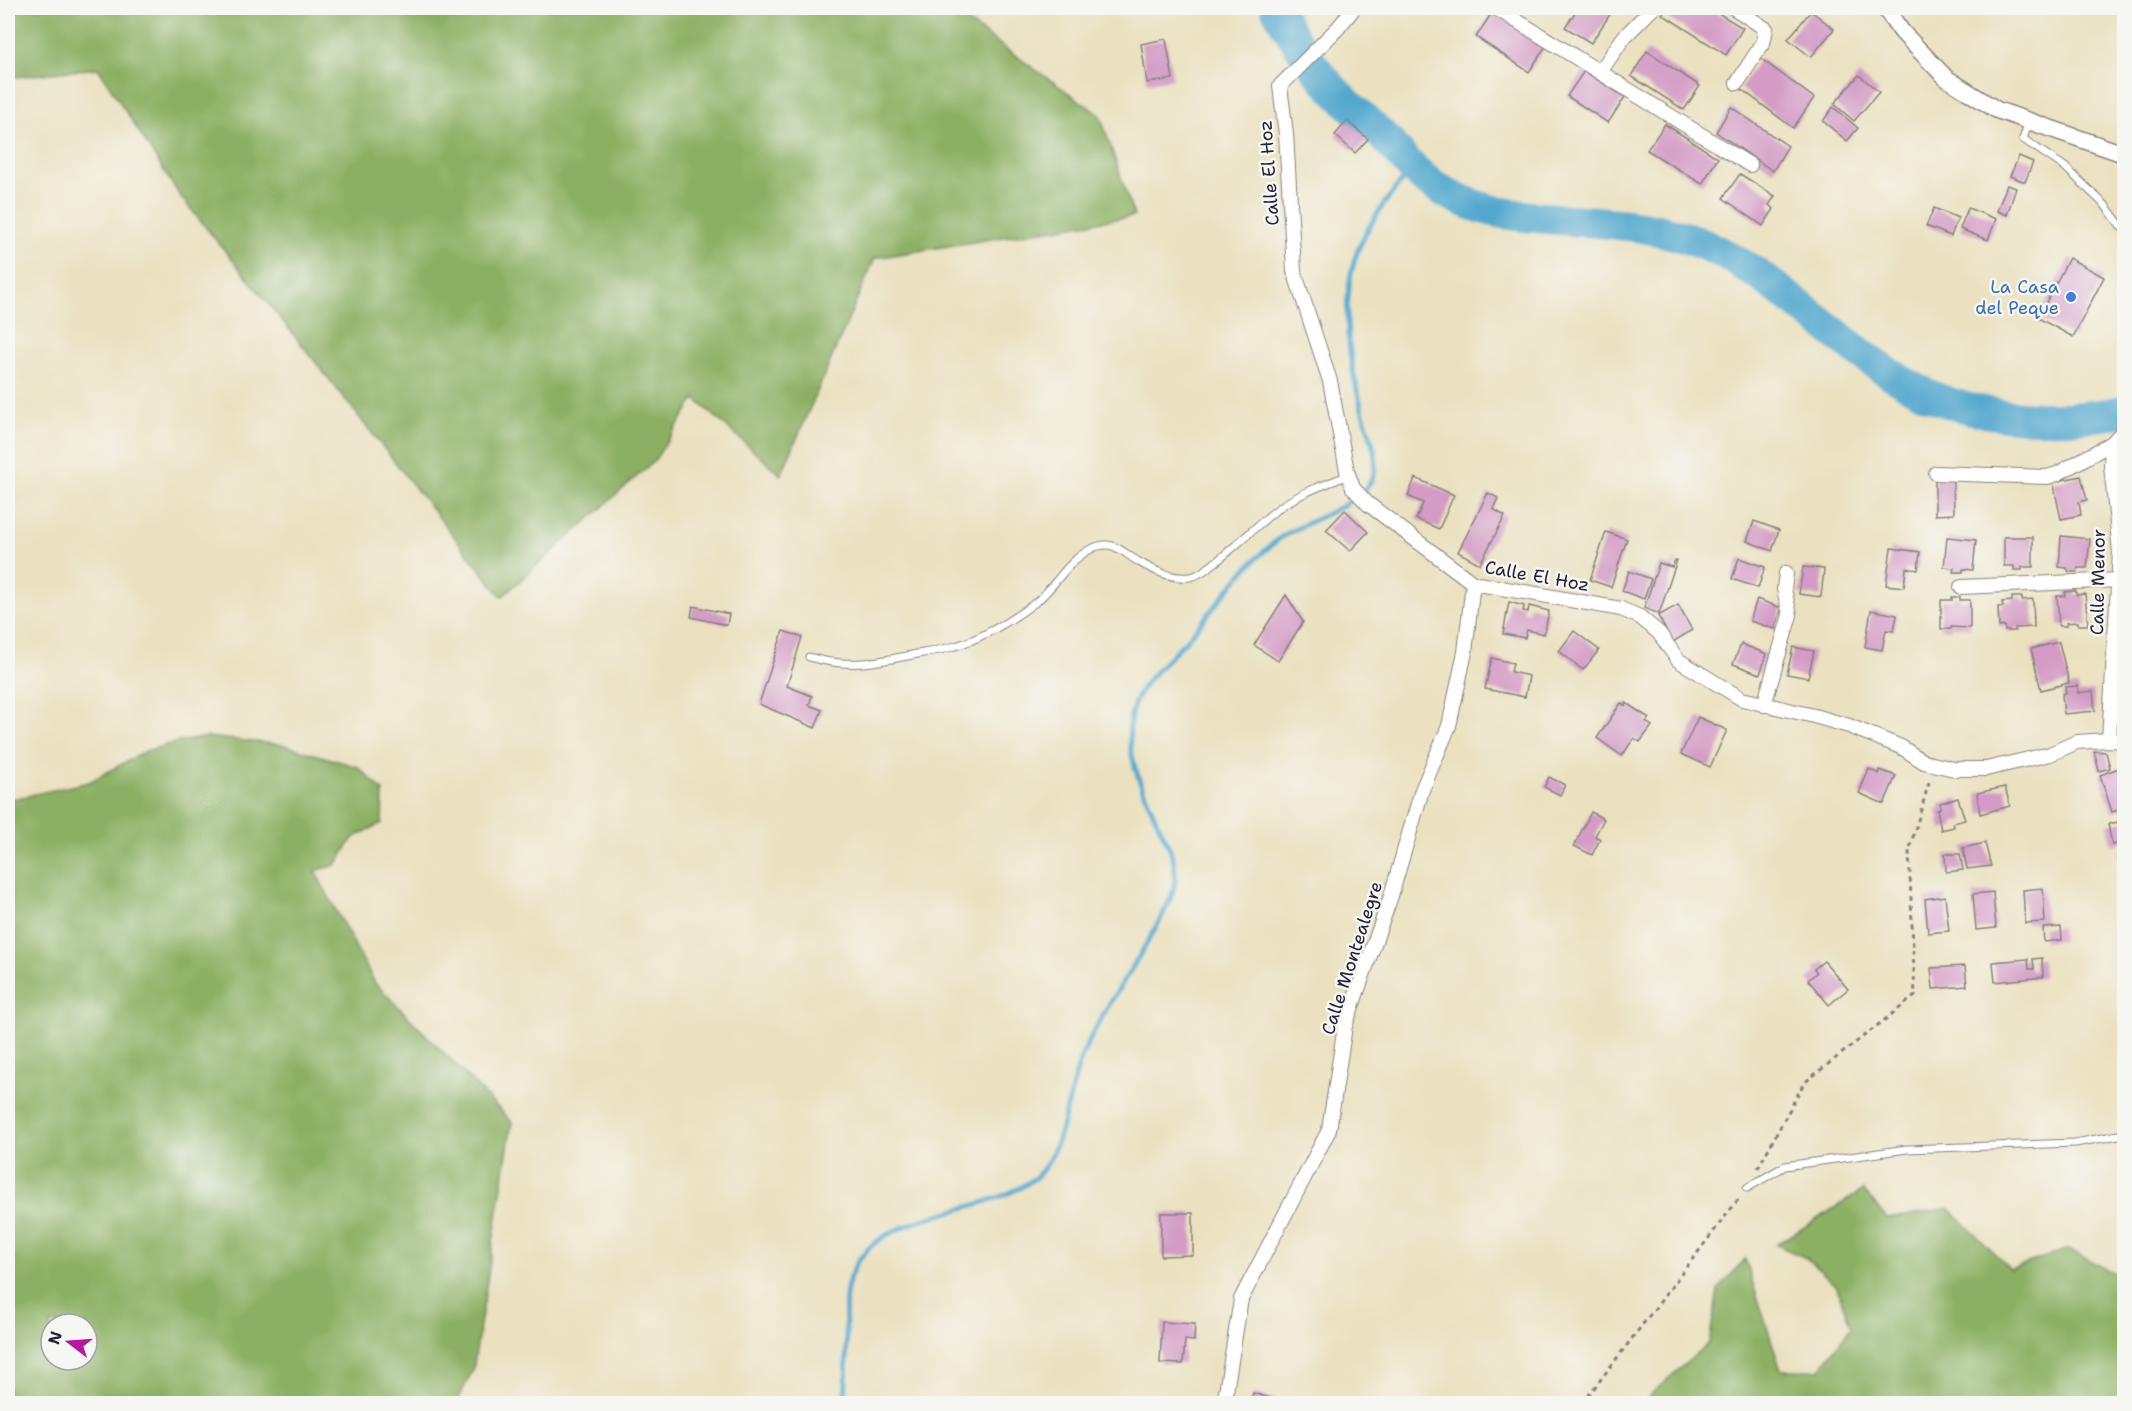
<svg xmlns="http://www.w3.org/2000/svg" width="2132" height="1411" font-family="'Shantell Sans',sans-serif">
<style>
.forest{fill:#8cb064;stroke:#576950;stroke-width:1.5;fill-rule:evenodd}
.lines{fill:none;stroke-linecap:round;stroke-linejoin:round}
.stream{stroke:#52a7ce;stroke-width:5}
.river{stroke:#52a7ce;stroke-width:32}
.building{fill:#d39bc5}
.service-casing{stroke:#86827e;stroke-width:9}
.minor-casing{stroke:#86827e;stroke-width:16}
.tertiary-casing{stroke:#86827e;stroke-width:19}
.path{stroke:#86827e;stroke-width:3;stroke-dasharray:4.5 4.5;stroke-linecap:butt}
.service{stroke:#fff;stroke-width:7}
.minor{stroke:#fff;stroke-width:14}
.tertiary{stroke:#fff;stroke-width:16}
.shop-dot{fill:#3f7fe0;stroke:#f6f6f2;stroke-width:2}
.labels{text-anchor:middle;stroke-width:5;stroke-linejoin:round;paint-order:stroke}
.street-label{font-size:18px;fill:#22223b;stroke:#f6f6f2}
.shop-label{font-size:18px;fill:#366cbe;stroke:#f6f6f2;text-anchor:end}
</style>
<rect width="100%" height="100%" fill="#f6f6f2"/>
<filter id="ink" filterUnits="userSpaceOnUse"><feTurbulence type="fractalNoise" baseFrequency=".0167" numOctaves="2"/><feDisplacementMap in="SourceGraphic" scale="12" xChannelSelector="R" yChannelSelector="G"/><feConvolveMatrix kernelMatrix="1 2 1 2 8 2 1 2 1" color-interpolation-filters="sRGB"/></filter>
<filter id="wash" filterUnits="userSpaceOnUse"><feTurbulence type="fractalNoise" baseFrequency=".008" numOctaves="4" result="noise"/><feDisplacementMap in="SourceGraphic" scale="24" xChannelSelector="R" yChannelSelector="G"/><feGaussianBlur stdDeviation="1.35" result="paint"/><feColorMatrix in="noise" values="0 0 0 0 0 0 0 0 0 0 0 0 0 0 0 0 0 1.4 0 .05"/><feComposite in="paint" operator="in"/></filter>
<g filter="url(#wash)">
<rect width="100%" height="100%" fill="#ebe1c0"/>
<g class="forest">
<path d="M8,8H948L1100,115L1134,216L875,258L781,475L695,399L654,461L502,597L294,335L180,196L98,68L8,78Z"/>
<path d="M207,737L285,745L314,754L358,767L383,791L382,823L353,838L336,865L315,871L375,983L512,1122L473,1370L456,1403H8V800L89,782L146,751L173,743ZM51,1324H87V1360H51Z"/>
<path d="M1863,1190L1887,1219L1949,1208L2010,1269L2068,1249L2124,1278V1403H1644L1652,1393L1709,1343L1718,1290L1745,1259L1781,1370H1819L1851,1327L1836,1285L1806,1258L1776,1245Z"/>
</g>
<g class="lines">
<path class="stream" d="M844,1404C847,1381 847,1357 846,1335C846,1319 844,1304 847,1289C861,1206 984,1221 1036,1177C1063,1153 1068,1090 1082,1056C1104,1005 1141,960 1165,910C1171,899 1176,885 1175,873C1175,855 1165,839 1158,823C1138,780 1113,729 1144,686C1158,667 1176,652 1191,635C1219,603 1244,565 1279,539C1303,521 1362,506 1373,477C1381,456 1367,429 1362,410C1349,361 1340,307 1355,258C1366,225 1390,195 1412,168"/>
<path class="river" d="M1276,8C1289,31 1303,53 1320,74C1339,98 1365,118 1387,140C1401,155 1412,171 1429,182C1455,200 1485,211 1516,215C1580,224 1647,218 1707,246C1751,265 1788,297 1826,326C1858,352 1891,378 1929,395C1985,420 2065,424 2124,411"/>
</g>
<g id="blocks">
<g class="building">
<path d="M1578,8H1609L1613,10L1591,43L1565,27Z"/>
<path d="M1667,8H1710L1743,28L1726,55L1662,14Z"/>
<path d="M1493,11L1546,46L1529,72L1476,37Z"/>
<path d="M1811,11L1834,29L1811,57L1788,39Z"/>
<path d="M1166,39L1173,79L1147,83L1141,44Z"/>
<path d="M1647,51L1700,86L1684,110L1631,76Z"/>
<path d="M1760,58L1814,98L1793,128L1740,88Z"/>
<path d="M1584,71L1625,97L1608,123L1567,96Z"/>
<path d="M1859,75L1879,92L1854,121L1834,104Z"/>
<path d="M1731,107L1788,146L1773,171L1716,132Z"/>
<path d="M1833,107L1858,128L1847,141L1823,121Z"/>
<path d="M1347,121L1368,139L1355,153L1335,135Z"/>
<path d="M1665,124L1718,158L1702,184L1647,150Z"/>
<path d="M2019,156L2033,162L2025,182L2010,176Z"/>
<path d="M1740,174L1775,196L1769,205L1774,209L1763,226L1723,198Z"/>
<path d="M2007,185L2016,188L2007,215L1997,211Z"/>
<path d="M1934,208L1958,218L1951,236L1926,226Z"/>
<path d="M1968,208L1996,219L1988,240L1960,229Z"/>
<path d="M2069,258L2104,277L2073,337L2038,318Z"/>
<path d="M2081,476L2087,500L2079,502L2081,515L2061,519L2053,482Z"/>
<path d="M1935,477H1953L1954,514L1935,515Z"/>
<path d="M1415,478L1454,495L1439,529L1416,519L1423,503L1408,496Z"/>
<path d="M1488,493L1498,498L1493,509L1505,516L1480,564L1458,552Z"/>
<path d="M1345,510L1368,532L1350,551L1326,530Z"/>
<path d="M1754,521L1779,530L1772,551L1747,541Z"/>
<path d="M1606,532L1627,539L1611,587L1590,580Z"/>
<path d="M2061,536L2090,539L2087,568H2078L2077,572H2069L2067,568L2059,567Z"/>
<path d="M1947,537L1976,540L1973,570L1963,569V572H1953L1954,568L1944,567Z"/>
<path d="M2004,537H2033V567H2022V570H2014V566H2004Z"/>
<path d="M1891,548L1920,552L1918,570L1906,568L1904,587L1886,585Z"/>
<path d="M1739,558L1765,567L1758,588L1732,579Z"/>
<path d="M1675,560H1677L1659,614L1644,608L1659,563L1672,567Z"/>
<path d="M1803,567L1824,569L1821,597L1799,594Z"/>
<path d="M1629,571L1651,579L1644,599L1622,591Z"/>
<path d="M2076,591V595L2085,594L2088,625H2078V622L2066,623L2067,626H2059L2057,596H2065V592Z"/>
<path d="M1286,595L1303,622L1278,661L1254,645Z"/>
<path d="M1952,597H1960V600H1970V628L1951,627V629H1941V600H1952Z"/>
<path d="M2012,597H2022V600L2033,599L2034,627L2015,628V631H2005V626L1999,627L1998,607H2003L2002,602L2012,601Z"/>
<path d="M1757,599L1782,608L1775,629L1750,621Z"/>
<path d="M1509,602L1524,606L1523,611L1528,612L1529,606L1549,611L1544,634L1527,630L1525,638L1503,634Z"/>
<path d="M1678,605L1692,630L1673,642L1658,616Z"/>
<path d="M693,606L729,614L727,625L691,617Z"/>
<path d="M1871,610L1897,615L1894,631L1886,630L1882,650L1865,647Z"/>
<path d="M783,631L802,637L787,686L812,696L809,705L822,710L815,728L759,704Z"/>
<path d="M1574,631L1599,650L1583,670L1559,651Z"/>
<path d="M2059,642L2069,683L2041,690L2031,649Z"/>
<path d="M1741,644L1767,654L1760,674L1733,664Z"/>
<path d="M1793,647L1814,651L1808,678L1787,674Z"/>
<path d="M1492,658L1513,663L1511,672L1529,676L1525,697L1485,689Z"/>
<path d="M2078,686V693L2093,691L2095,711L2064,714L2062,694L2066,693L2065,687Z"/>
<path d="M1621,703L1625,706L1626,703L1649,718L1646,722L1652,726L1640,742L1634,738L1622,756L1597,738Z"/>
<path d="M1698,717L1727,730L1710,767L1681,754Z"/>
<path d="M2094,751L2106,752L2110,768L2099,771Z"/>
<path d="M2124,766V808L2112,812L2100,775Z"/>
<path d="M1869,769L1879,774L1880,770L1896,776L1884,804L1859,793Z"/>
<path d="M1549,777L1565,785L1560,795L1544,787Z"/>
<path d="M2005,787L2010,806L1980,814L1977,793Z"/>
<path d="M1958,798L1965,820L1953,823L1954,827L1941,830L1937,810L1940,809V803Z"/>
<path d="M1591,812L1604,819L1595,836L1600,839L1592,855L1574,846Z"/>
<path d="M2124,821V842L2112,845L2108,824Z"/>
<path d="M1985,843L1991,866L1967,869L1963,848Z"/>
<path d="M2124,850V865H2121L2119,851Z"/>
<path d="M1945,854H1960L1963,870L1946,872Z"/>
<path d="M2043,888L2045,922L2025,923L2023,890Z"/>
<path d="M1993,892L1996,928L1976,930L1973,894Z"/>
<path d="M1945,896L1949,931L1928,933L1925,899Z"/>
<path d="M2061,927L2062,940L2044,942L2043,928Z"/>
<path d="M2042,958L2043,977L1995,982L1993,962L2028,959L2029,969H2034L2033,959Z"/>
<path d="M1824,961L1848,989L1829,1005L1808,980L1817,972L1814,969Z"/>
<path d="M1965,966L1967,986L1933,989L1931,968Z"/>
<path d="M1161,1213H1193V1255L1161,1256Z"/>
<path d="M1162,1322L1195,1324L1194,1341L1185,1340L1183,1364L1160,1363Z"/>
<path d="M1253,1393L1287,1403V1404H1250Z"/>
</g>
</g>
</g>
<g filter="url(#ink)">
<use href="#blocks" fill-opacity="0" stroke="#86827e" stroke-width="1.5"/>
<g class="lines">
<g class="service-casing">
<g id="service">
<path d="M2029,121L2023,139L2065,167L2105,205L2124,230"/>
<path d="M809,657C845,668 872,663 907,656C922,653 937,651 952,647C981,639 1012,620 1036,602C1055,587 1068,560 1091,549C1112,538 1122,552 1139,562C1154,571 1173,579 1190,577C1209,575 1261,519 1283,505C1303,492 1326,484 1349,475"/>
<path d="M1747,1188L1785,1166L1907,1149L2075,1143L2124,1134"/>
</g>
</g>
<g class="minor-casing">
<g id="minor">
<path d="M1354,8L1338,28L1280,86L1286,134L1294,271L1330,381L1347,471L1353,488L1368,504L1473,583L1621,609L1640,617L1659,633L1678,660L1742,699L1814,716L1849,726L1901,747L1924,762L1954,769H1986L2050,754L2077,742L2109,740L2124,741"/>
<path d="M1496,8L1750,165"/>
<path d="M1734,8L1766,29L1763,43L1737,83"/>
<path d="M1600,72L1624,37L1653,8"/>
<path d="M1936,473L2047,477L2057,474L2112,443"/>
<path d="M1961,587L2119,580"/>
<path d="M1764,705L1790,615L1784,589L1786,573"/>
<path d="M2109,740L2120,552L2111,466L2112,443L2124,430"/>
<path d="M1224,1404L1241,1299L1329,1130L1345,1026L1390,899L1422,790L1449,726L1465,652L1473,583"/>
</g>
</g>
<g class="tertiary-casing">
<path id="tertiary" d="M1885,8L1902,32L1946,78L1997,110L2124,154"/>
</g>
<g class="path">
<path d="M1758,1168L1804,1083L1915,996L1909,851L1930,779"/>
<path d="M1584,1404L1585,1400L1740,1197"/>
</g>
<use href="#service" class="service"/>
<use href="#minor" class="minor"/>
<use href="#tertiary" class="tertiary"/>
</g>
</g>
<circle class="shop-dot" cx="2071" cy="297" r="6"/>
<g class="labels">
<g class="street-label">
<text transform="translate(1269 173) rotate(-94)" y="6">Calle El Hoz</text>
<text transform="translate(1537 576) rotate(10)" y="6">Calle El Hoz</text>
<text transform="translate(2098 582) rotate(-89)" y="6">Calle Menor</text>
<text transform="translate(1352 958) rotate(-72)" y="6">Calle Montealegre</text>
</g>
<g class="shop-label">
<text x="2059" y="293">La Casa<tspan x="2059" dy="21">del Peque</tspan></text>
</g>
</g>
<rect width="2132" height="1411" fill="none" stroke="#f6f6f2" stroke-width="30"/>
<g transform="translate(69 1342) rotate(287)"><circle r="28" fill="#f6f6f2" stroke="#a1a1a9" stroke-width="1.5"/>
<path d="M0-4.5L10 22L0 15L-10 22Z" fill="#b5179e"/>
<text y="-9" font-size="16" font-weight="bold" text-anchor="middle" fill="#22223b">N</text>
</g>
</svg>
